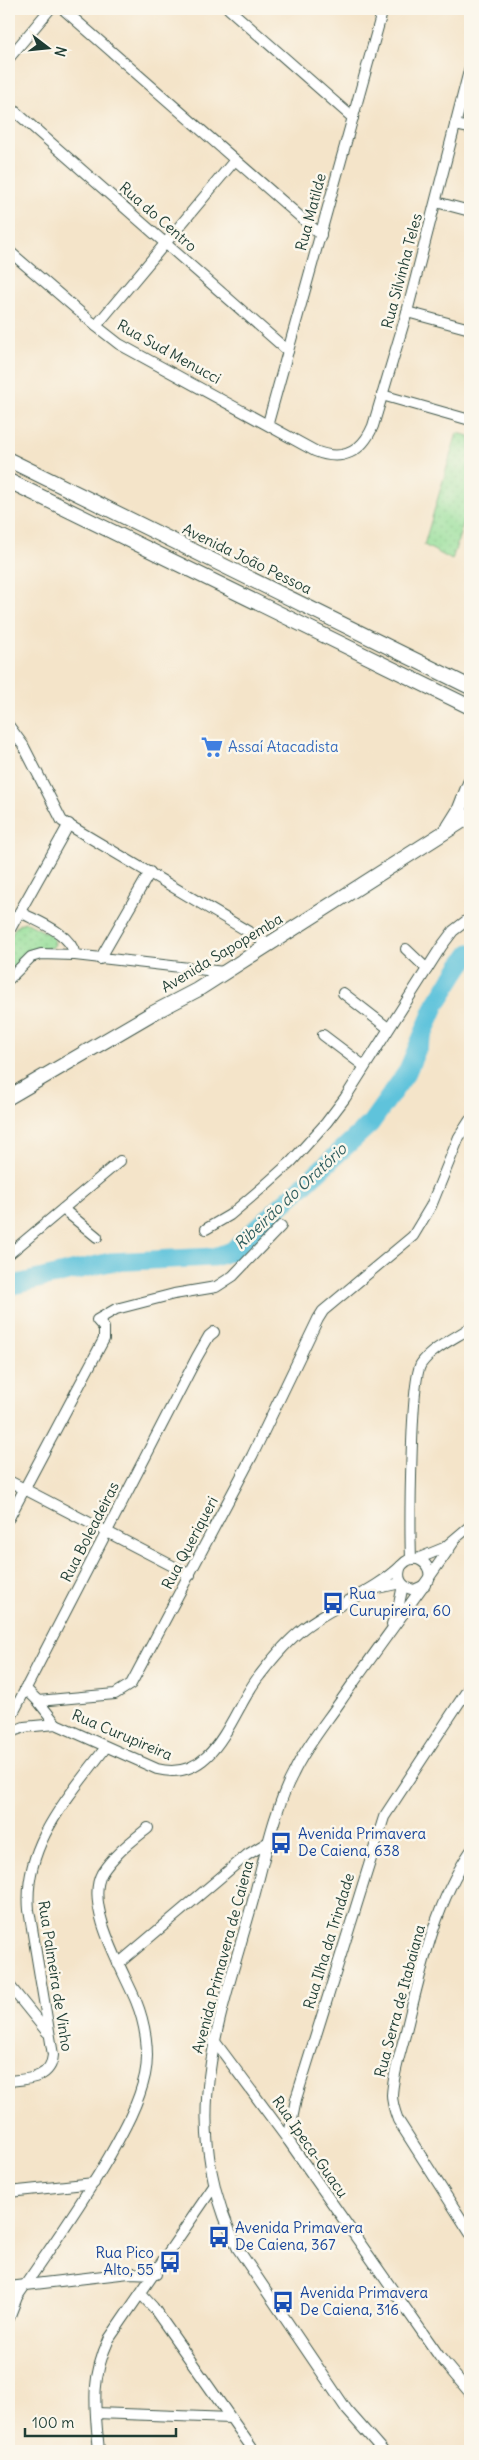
<svg xmlns="http://www.w3.org/2000/svg" width="479" height="2460" font-family="Delius,sans-serif">
<style>
.green{fill:url(#green-dots);stroke:#5a8e66}
.lines{fill:none;stroke-linecap:round;stroke-linejoin:round}
.river{stroke:#5ec3db;stroke-width:19}
.minor-casing{stroke:#3f564a;stroke-width:12}
.major-casing{stroke:#3f564a;stroke-width:16}
.minor{stroke:#fff;stroke-width:10}
.major{stroke:#fff;stroke-width:14}
.labels{text-anchor:middle;stroke-width:5;stroke-linejoin:round;paint-order:stroke}
.street-label{font-size:15px;fill:#1f3d34;stroke:#fbf7ec}
.shop-label{font-size:15px;fill:#366cbe;stroke:#fbf7ec;text-anchor:start}
.transit-label{font-size:15px;fill:#164399;stroke:#fbf7ec;text-anchor:start}
.water-label{font-size:16px;font-style:italic;fill:#2f5e5e;stroke:#fbf7ec}
</style>
<defs>
<pattern id="green-dots" width="8" height="8" patternUnits="userSpaceOnUse" patternTransform="scale(1.25)"><rect width="8" height="8" fill="#95de99"/><path d="M2 2h.1M6 6h.1" fill="none" stroke="#80bf84" stroke-width="1.8" stroke-linecap="round"/></pattern>
</defs>
<rect width="100%" height="100%" fill="#fbf7ec"/>
<filter id="ink" filterUnits="userSpaceOnUse"><feTurbulence type="fractalNoise" baseFrequency=".02" numOctaves="2"/><feDisplacementMap in="SourceGraphic" scale="10" xChannelSelector="R" yChannelSelector="G"/><feConvolveMatrix kernelMatrix="1 2 1 2 8 2 1 2 1" color-interpolation-filters="sRGB"/></filter>
<filter id="wash" filterUnits="userSpaceOnUse"><feTurbulence type="fractalNoise" baseFrequency=".0096" numOctaves="4" result="noise"/><feDisplacementMap in="SourceGraphic" scale="20" xChannelSelector="R" yChannelSelector="G"/><feGaussianBlur stdDeviation="1.12" result="paint"/><feColorMatrix in="noise" values="0 0 0 0 0 0 0 0 0 0 0 0 0 0 0 0 0 1.4 0 .05"/><feComposite in="paint" operator="in"/></filter>
<g filter="url(#wash)">
<rect width="100%" height="100%" fill="#f4e4c9"/>
<g class="green">
<path d="M457,433L470,436V501L452,560L424,545Z"/>
<path d="M25,922L53,936L55,944L52,948L33,950L9,971C9,957 5,926 25,922Z"/>
</g>
<g class="lines">
<path class="river" d="M9,1286L110,1262L214,1257L232,1251L370,1124L407,1072L436,1004L460,966L470,953"/>
</g>
</g>
<g filter="url(#ink)">
<g class="lines">
<g class="minor-casing">
<g id="minor">
<path d="M63,9L321,235"/>
<path d="M229,9L353,118"/>
<path d="M9,58L50,9"/>
<path d="M9,106L288,351"/>
<path d="M455,125L470,128"/>
<path d="M436,202L470,211"/>
<path d="M9,251L96,326L119,344L315,451C342,462 362,452 373,426L407,312L470,67"/>
<path d="M407,312L470,329"/>
<path d="M96,326L235,160"/>
<path d="M382,395L470,420"/>
<path d="M268,423L383,9"/>
<path d="M9,726L23,745L62,821L269,944"/>
<path d="M20,912C38,922 71,933 75,955"/>
<path d="M9,931L69,824"/>
<path d="M406,949L427,969"/>
<path d="M100,959L150,872"/>
<path d="M9,979L31,957L41,954L75,955L224,972"/>
<path d="M343,993L388,1028"/>
<path d="M323,1035L364,1066"/>
<path d="M63,1209L97,1237"/>
<path d="M206,1229L230,1215L263,1187L291,1162L326,1123L345,1098L441,947L453,931L470,918"/>
<path d="M9,1254L120,1161"/>
<path d="M9,1481L190,1575"/>
<path d="M9,1518L104,1339V1328L97,1320L116,1309L174,1294L216,1287L233,1276L281,1226"/>
<path d="M411,1559C410,1531 410,1381 421,1364C431,1349 455,1338 470,1328"/>
<path d="M417,1559L444,1548L470,1526"/>
<path d="M401,1566C396,1578 401,1587 414,1590L425,1585"/>
<path d="M373,1589L401,1583"/>
<path d="M392,1624L398,1609L403,1585"/>
<path d="M25,1688L38,1701L115,1694L131,1684L252,1456L318,1319L323,1311L413,1236L431,1206L459,1137L470,1120"/>
<path d="M38,1701L56,1724"/>
<path d="M9,1721L197,1357L209,1336L214,1332"/>
<path d="M9,1733L24,1727L56,1724L157,1769C217,1784 231,1710 260,1675C273,1658 287,1641 304,1628C335,1604 375,1592 403,1564C415,1552 432,1563 429,1579"/>
<path d="M470,1852C435,1904 421,1970 406,2031C401,2051 393,2074 392,2095C392,2104 395,2112 398,2120L470,2233"/>
<path d="M118,1964L247,1855L270,1841"/>
<path d="M9,1985L47,2032"/>
<path d="M213,2039L288,2140L439,2356L470,2393"/>
<path d="M9,2081C28,2079 51,2079 53,2055L29,1910C23,1844 69,1797 106,1747"/>
<path d="M288,2140L296,2099L384,1817L470,1686"/>
<path d="M9,2192L94,2183"/>
<path d="M9,2287L129,2273L156,2274"/>
<path d="M141,2294L153,2307L254,2451"/>
<path d="M9,2318L17,2297C49,2250 82,2204 110,2155C124,2130 139,2103 145,2075C150,2052 145,2023 136,2001C123,1970 84,1905 102,1873C113,1855 132,1841 148,1828"/>
<path d="M96,2413L231,2418"/>
<path d="M99,2451C95,2408 90,2380 109,2339L214,2186"/>
<path d="M383,2451L347,2410L238,2249C177,2124 217,2029 252,1904C263,1865 274,1809 293,1774C305,1748 324,1725 340,1702C378,1647 418,1595 455,1540"/>
</g>
</g>
<g class="major-casing">
<g id="major">
<path d="M9,460L470,687"/>
<path d="M9,481L470,707"/>
<path d="M449,827L459,811L470,783"/>
<path d="M9,1097L151,1014L197,990L470,816"/>
</g>
</g>
<use href="#minor" class="minor"/>
<use href="#major" class="major"/>
</g>
</g>
<defs>
<g id="supermarket-bare" transform="scale(1.725)"><path d="M-6-5.5h2.5l.6 2H6L4.5 2H-2.5L-4.4-4H-6ZM-1.5 3.2a1.3 1.3 0 1 0 .1 0ZM3 3.2a1.3 1.3 0 1 0 .1 0Z" fill="#3f7fe0" stroke="#fbf7ec" stroke-width="2.5" paint-order="stroke"/></g>
<g id="bus-bare" transform="scale(1.725)"><path d="M-5-6H5V4H4V6H2V4H-2V6H-4V4H-5ZM-3.5-4V0h7V-4ZM-3.5 1.2v1.5H-2V1.2ZM2 1.2v1.5H3.5V1.2Z" fill="#1a4fb4" stroke="#fbf7ec" stroke-width="2.5" paint-order="stroke"/></g>
</defs>
<g fill-rule="evenodd">
<use href="#supermarket-bare" x="212" y="747"/>
<use href="#bus-bare" x="333" y="1603"/>
<use href="#bus-bare" x="281" y="1843"/>
<use href="#bus-bare" x="219" y="2237"/>
<use href="#bus-bare" x="170" y="2262"/>
<use href="#bus-bare" x="283" y="2302"/>
</g>
<g class="labels">
<g class="street-label">
<text transform="translate(311 212) rotate(-75)" y="5">Rua Matilde</text>
<text transform="translate(158 217) rotate(41)" y="5">Rua do Centro</text>
<text transform="translate(402 271) rotate(-75)" y="5">Rua Silvinha Teles</text>
<text transform="translate(169 352) rotate(29)" y="5">Rua Sud Menucci</text>
<text transform="translate(247 559) rotate(26)" y="5">Avenida João Pessoa</text>
<text transform="translate(222 953) rotate(-31)" y="5">Avenida Sapopemba</text>
<text transform="translate(90 1532) rotate(-63)" y="5">Rua Boleadeiras</text>
<text transform="translate(190 1543) rotate(-62)" y="5">Rua Queriqueri</text>
<text transform="translate(122 1735) rotate(23)" y="5">Rua Curupireira</text>
<text transform="translate(329 1941) rotate(-73)" y="5">Rua Ilha da Trindade</text>
<text transform="translate(223 1957) rotate(-75)" y="5">Avenida Primavera de Caiena</text>
<text transform="translate(55 1976) rotate(81)" y="5">Rua Palmeira de Vinho</text>
<text transform="translate(400 2001) rotate(-75)" y="5">Rua Serra de Itabaiana</text>
<text transform="translate(310 2147) rotate(55)" y="5">Rua Ipeca-Guacu</text>
</g>
<g class="shop-label">
<text x="228" y="752">Assaí Atacadista</text>
</g>
<g class="transit-label">
<text x="349" y="1599">Rua<tspan x="349" dy="17">Curupireira, 60</tspan></text>
<text x="298" y="1839">Avenida Primavera<tspan x="298" dy="17">De Caiena, 638</tspan></text>
<text x="235" y="2233">Avenida Primavera<tspan x="235" dy="17">De Caiena, 367</tspan></text>
<text x="154" y="2258" text-anchor="end">Rua Pico<tspan x="154" dy="17">Alto, 55</tspan></text>
<text x="300" y="2298">Avenida Primavera<tspan x="300" dy="17">De Caiena, 316</tspan></text>
</g>
<g class="water-label">
<text transform="translate(290 1196) rotate(-43)" y="6">Ribeirão do Oratório</text>
</g>
</g>
<rect width="479" height="2460" fill="none" stroke="#fbf7ec" stroke-width="30"/>
<g transform="translate(48 48) rotate(106)" stroke="#fbf7ec" stroke-width="4" paint-order="stroke">
<path d="M0-4L9 19L0 12L-9 19Z" fill="#1f3d34"/>
<text y="-8" font-size="14" font-weight="bold" text-anchor="middle" fill="#1f3d34">N</text>
</g>
<path d="M25 2428v8h151v-8" fill="none" stroke="#1f3d34" stroke-width="2.5"/>
<text x="32" y="2428" font-size="15" fill="#1f3d34" stroke="#fbf7ec" stroke-width="4" paint-order="stroke">100 m</text>
</svg>
